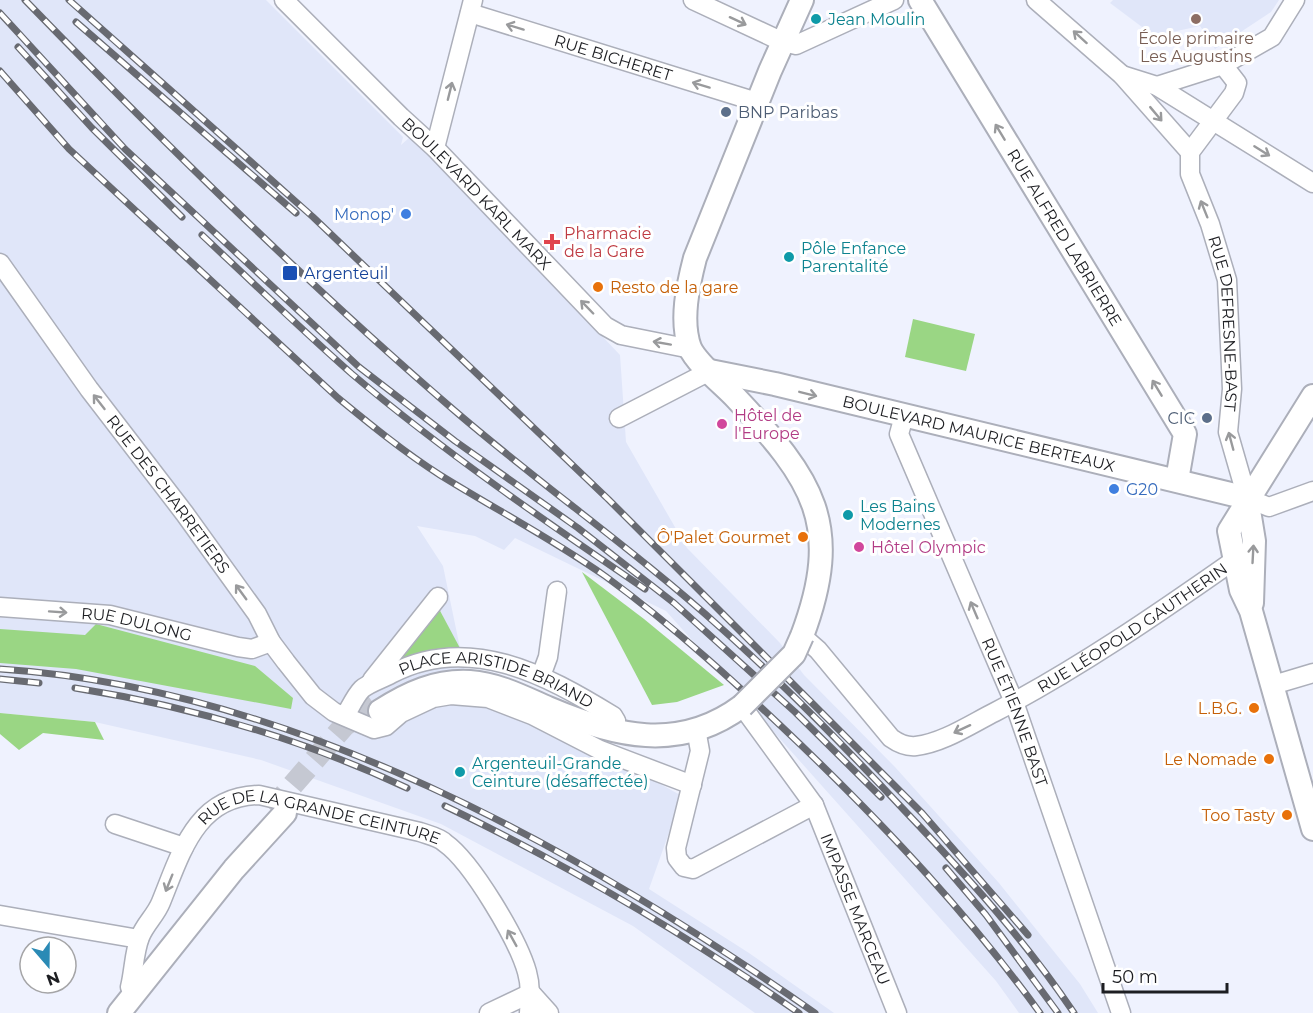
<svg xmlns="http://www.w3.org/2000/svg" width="1313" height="1013" font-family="Montserrat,sans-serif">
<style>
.built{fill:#e0e6f9}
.green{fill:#9ad684}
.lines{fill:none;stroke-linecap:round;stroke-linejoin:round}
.major-tunnel{stroke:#c5c8d2;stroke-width:22;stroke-dasharray:22 11;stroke-linecap:butt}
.minor-casing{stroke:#acafba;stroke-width:21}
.major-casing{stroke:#acafba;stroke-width:26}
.minor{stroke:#fff;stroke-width:18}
.major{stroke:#fff;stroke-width:22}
.rail-casing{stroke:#686a71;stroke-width:7}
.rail{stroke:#fff;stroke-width:4.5;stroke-dasharray:14;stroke-linecap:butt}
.major-bridge-casing{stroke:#acafba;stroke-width:26;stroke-linecap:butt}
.major-bridge{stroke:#fff;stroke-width:22}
.oneway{stroke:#999a9c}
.culture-dot{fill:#0f9aa8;stroke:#fff;stroke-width:2}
.education-dot{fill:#8d6e63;stroke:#fff;stroke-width:2}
.service-dot{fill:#5c6f8a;stroke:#fff;stroke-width:2}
.shop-dot{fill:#3f7fe0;stroke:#fff;stroke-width:2}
.health-dot{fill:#e0444e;stroke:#fff;stroke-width:2}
.transit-dot{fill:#1a4fb4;stroke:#fff;stroke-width:2}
.food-dot{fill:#e8710a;stroke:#fff;stroke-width:2}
.hotel-dot{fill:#d1479c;stroke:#fff;stroke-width:2}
.labels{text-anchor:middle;stroke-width:6;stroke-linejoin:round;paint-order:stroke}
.culture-label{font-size:16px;fill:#0d838f;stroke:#fff;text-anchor:start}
.education-label{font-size:16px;fill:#785e54;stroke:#fff}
.street-label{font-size:16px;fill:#1d1e22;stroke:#fff}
.service-label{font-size:16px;fill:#4e5e75;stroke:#fff;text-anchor:start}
.shop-label{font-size:16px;fill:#366cbe;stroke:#fff;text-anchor:end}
.health-label{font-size:16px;fill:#be3a42;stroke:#fff;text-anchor:start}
.transit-label{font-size:16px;fill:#164399;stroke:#fff;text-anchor:start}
.food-label{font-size:16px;fill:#c56008;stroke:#fff;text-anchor:end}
.hotel-label{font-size:16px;fill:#b23c85;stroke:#fff;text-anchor:start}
</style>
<rect width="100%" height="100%" fill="#eff2fe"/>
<g class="built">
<path d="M0,0H266L403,137L401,145L410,137L458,184L620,355L626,442L687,548L780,643L804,675L895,767L999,883L1080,984L1098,1013H1019L996,981L666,611L515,538L504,550L475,536L417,526L443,566L466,677L682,796L649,889L749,953L834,1013H755L633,926L441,824L261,760L95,722L0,713Z"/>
<path d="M1113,0H1279L1271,12L1215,49L1200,26L1163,34L1150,33L1110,3Z"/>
</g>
<g class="green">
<path d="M913,319L975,334L966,371L905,357Z"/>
<path d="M582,572L644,619L724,685L677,702L652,705Z"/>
<path d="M438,607L461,650L401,659L399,656Z"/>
<path d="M96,624L255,666L293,698L291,709L76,669L0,663V629L85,635Z"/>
<path d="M0,713L95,722L104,740L43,733L19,750L0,734Z"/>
</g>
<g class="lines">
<path class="major-tunnel" d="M271,810L344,726L374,704"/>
<g class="minor-casing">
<g id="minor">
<path id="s1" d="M284,0L401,117L435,148L605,326L621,335L691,349"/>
<path d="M693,0L783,42L796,45L894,0"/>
<path d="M1036,0L1122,75L1190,152"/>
<path id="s2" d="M470,13L757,102"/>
<path id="s3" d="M1223,65L1237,83L1234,93L1190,152V174L1210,224L1227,280L1232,389L1228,432L1247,498L1269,507L1313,491"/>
<path d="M1122,75L1157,86L1313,183"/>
<path d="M1157,86L1223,65L1272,37L1295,0"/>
<path d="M435,148L473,0"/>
<path id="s4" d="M0,263L89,389L185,514L257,614L271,642L286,662L313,696L334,712L374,729L386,726L401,713L433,698L451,695L488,698L532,715L600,750L692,785"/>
<path id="s5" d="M904,416L899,434L1014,702L1121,1013"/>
<path d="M619,418L710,371"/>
<path id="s6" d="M0,607L110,615L238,647L252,649L271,642"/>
<path id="s7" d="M802,636L818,650L891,738C898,743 906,747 916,746C943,743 971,724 995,712C1079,668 1156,615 1233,561"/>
<path d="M541,676L548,657L557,591"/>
<path d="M372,680L438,597"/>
<path d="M1273,685L1313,673"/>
<path id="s8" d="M345,716C350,708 355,696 362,689C369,683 382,679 391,674C468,633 545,674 613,716L616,721L614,726"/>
<path d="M696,729L700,751L676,848L677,858L684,867L693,869L814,805L742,706"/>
<path id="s9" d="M814,805L897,1013"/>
<path d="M115,824L184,847"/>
<path d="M0,915L139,939"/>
<path id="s10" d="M130,987C134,971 134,952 140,937C145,924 156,915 161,902C181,853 196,796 259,795L420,832C428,835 439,837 445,843C472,862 518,940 527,972C531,986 530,999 529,1013"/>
<path d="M531,993L549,1013"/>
<path d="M489,1013L531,993"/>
</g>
</g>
<g class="major-casing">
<g id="major">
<path d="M802,0L770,71L695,258C688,285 680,321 690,348C697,364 724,385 736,398C813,480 844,524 802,636"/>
<path id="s11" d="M920,0L1185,434L1177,480"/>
<path id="s12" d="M710,371L775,384L1247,498"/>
<path d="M1313,396L1229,531L1241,590L1251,611L1313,829"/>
<path d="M1247,498L1254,541L1252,603"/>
<path d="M380,711C408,693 436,680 470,682C498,684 523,697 548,708C614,736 679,753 742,706"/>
<path d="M119,1013L234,869L285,813"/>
</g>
</g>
<use href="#minor" class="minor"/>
<use href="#major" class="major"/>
<g class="rail-casing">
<g id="rail">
<path d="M25,0C163,142 305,282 455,411C542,486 637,552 722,629C786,686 846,748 904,810C965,874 1025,940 1074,1013"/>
<path d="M69,0L313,217L608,499L922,813L1028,935"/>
<path d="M0,13L125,149L359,367L455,441L578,528L674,603L795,712L881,797"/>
<path d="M76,22L296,213"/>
<path d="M18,47L92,128L182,217"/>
<path d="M0,71L69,149L338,398C371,425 404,452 440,475C495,509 552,539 605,576C675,627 739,686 802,746C888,829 969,915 1040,1013"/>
<path d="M202,235C252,282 301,329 352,374C444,452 545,521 645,589"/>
<path d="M0,669C292,688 580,849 815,1013"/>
<path d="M0,679L39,683"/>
<path d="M75,688C189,706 302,739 407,788"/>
<path d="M445,806C568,865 687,935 799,1013"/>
<path d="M946,868L986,915L1058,1013"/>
</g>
</g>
<use href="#rail" class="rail"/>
<g class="major-bridge-casing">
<path id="major-bridge" d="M742,706L794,654L802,636"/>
</g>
<use href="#major-bridge" class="major-bridge"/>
</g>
<defs><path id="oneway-shaft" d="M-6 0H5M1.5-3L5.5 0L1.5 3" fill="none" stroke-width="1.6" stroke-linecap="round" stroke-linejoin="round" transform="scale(1.5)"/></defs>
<g class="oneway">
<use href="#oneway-shaft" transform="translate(738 21) rotate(25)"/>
<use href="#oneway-shaft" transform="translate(515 27) rotate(-163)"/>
<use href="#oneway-shaft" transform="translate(1080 37) rotate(-138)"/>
<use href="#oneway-shaft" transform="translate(701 85) rotate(-163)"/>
<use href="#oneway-shaft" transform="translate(450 91) rotate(-76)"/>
<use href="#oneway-shaft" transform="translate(1156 114) rotate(50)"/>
<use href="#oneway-shaft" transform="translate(1000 132) rotate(-121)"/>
<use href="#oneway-shaft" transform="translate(1262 151) rotate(32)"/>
<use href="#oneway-shaft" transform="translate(1204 209) rotate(-112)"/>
<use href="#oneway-shaft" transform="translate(587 307) rotate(-134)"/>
<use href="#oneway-shaft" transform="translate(662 343) rotate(-170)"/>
<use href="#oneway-shaft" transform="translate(1157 388) rotate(-121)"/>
<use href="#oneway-shaft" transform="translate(808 394) rotate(14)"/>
<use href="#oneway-shaft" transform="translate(99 402) rotate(-128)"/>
<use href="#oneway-shaft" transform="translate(1231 441) rotate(-105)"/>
<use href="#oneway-shaft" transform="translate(1253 554) rotate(-87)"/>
<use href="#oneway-shaft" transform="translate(241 592) rotate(-126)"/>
<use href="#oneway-shaft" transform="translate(974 610) rotate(-113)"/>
<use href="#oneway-shaft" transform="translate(58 612) rotate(4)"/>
<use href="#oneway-shaft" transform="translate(962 729) rotate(155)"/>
<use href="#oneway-shaft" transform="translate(169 883) rotate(112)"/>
<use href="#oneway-shaft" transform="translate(512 938) rotate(-119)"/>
</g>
<g class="culture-dot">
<circle cx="816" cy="19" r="6"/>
<circle cx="789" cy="257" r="6"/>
<circle cx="848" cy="515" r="6"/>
<circle cx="460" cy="772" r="6"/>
</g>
<circle class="education-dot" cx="1196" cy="19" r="6"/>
<g class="service-dot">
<circle cx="726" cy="112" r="6"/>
<circle cx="1207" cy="418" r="6"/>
</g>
<g class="shop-dot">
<circle cx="406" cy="214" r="6"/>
<circle cx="1114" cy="489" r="6"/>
</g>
<path class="health-dot" d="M549 233h6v6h6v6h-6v6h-6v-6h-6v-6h6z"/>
<rect class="transit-dot" x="282" y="265" width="16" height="16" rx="3"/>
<g class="food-dot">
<circle cx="598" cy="287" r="6"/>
<circle cx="803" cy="537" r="6"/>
<circle cx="1254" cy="708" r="6"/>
<circle cx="1269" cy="759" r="6"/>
<circle cx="1287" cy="815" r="6"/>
</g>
<g class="hotel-dot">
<circle cx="722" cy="424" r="6"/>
<circle cx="859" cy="547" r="6"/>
</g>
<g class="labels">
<g class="culture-label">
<text x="828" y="25">Jean Moulin</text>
<text x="801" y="254">Pôle Enfance<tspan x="801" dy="18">Parentalité</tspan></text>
<text x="860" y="512">Les Bains<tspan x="860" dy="18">Modernes</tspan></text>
<text x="472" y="769">Argenteuil-Grande<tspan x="472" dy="18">Ceinture (désaffectée)</tspan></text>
</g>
<g class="education-label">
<text x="1196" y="44">École primaire<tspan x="1196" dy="18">Les Augustins</tspan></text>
</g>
<g class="street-label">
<text dy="6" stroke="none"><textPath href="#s2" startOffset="150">RUE BICHERET</textPath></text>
<text dy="6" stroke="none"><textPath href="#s1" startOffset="273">BOULEVARD KARL MARX</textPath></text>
<text dy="6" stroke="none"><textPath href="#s11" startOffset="278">RUE ALFRED LABRIERRE</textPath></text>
<text dy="6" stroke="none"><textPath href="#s3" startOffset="284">RUE DEFRESNE-BAST</textPath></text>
<text dy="6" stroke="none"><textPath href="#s12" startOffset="276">BOULEVARD MAURICE BERTEAUX</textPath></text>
<text dy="6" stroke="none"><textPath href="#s4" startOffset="286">RUE DES CHARRETIERS</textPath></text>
<text dy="6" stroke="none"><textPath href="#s6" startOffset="138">RUE DULONG</textPath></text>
<text dy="6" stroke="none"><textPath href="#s7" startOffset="410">RUE LÉOPOLD GAUTHERIN</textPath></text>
<text dy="6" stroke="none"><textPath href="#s8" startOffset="176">PLACE ARISTIDE BRIAND</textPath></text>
<text dy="6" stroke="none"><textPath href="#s5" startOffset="320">RUE ÉTIENNE BAST</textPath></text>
<text dy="6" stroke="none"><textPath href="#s10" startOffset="308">RUE DE LA GRANDE CEINTURE</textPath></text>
<text dy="6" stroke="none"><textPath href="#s9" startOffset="112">IMPASSE MARCEAU</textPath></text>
</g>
<g class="service-label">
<text x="738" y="118">BNP Paribas</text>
<text x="1195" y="424" text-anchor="end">CIC</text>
</g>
<g class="shop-label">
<text x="394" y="220">Monop'</text>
<text x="1126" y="495" text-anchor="start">G20</text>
</g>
<g class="health-label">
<text x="564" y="239">Pharmacie<tspan x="564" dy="18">de la Gare</tspan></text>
</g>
<g class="transit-label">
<text x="304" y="279">Argenteuil</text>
</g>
<g class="food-label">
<text x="610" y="293" text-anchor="start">Resto de la gare</text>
<text x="791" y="543">Ô'Palet Gourmet</text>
<text x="1242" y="714">L.B.G.</text>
<text x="1257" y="765">Le Nomade</text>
<text x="1275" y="821">Too Tasty</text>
</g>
<g class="hotel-label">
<text x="734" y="421">Hôtel de<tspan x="734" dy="18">l'Europe</tspan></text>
<text x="871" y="553">Hôtel Olympic</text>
</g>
</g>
<g transform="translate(48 965) rotate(160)"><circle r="28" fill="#ffffff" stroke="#a5a5a7" stroke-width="1.5"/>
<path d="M0-4.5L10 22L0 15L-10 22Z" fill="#2a8ab5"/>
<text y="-9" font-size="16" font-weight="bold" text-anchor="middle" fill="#1d1e22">N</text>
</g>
<path d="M1103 983v9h124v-9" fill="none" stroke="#1d1e22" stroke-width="3"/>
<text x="1112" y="983" font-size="18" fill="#1d1e22" stroke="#ffffff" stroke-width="4.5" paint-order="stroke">50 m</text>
</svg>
